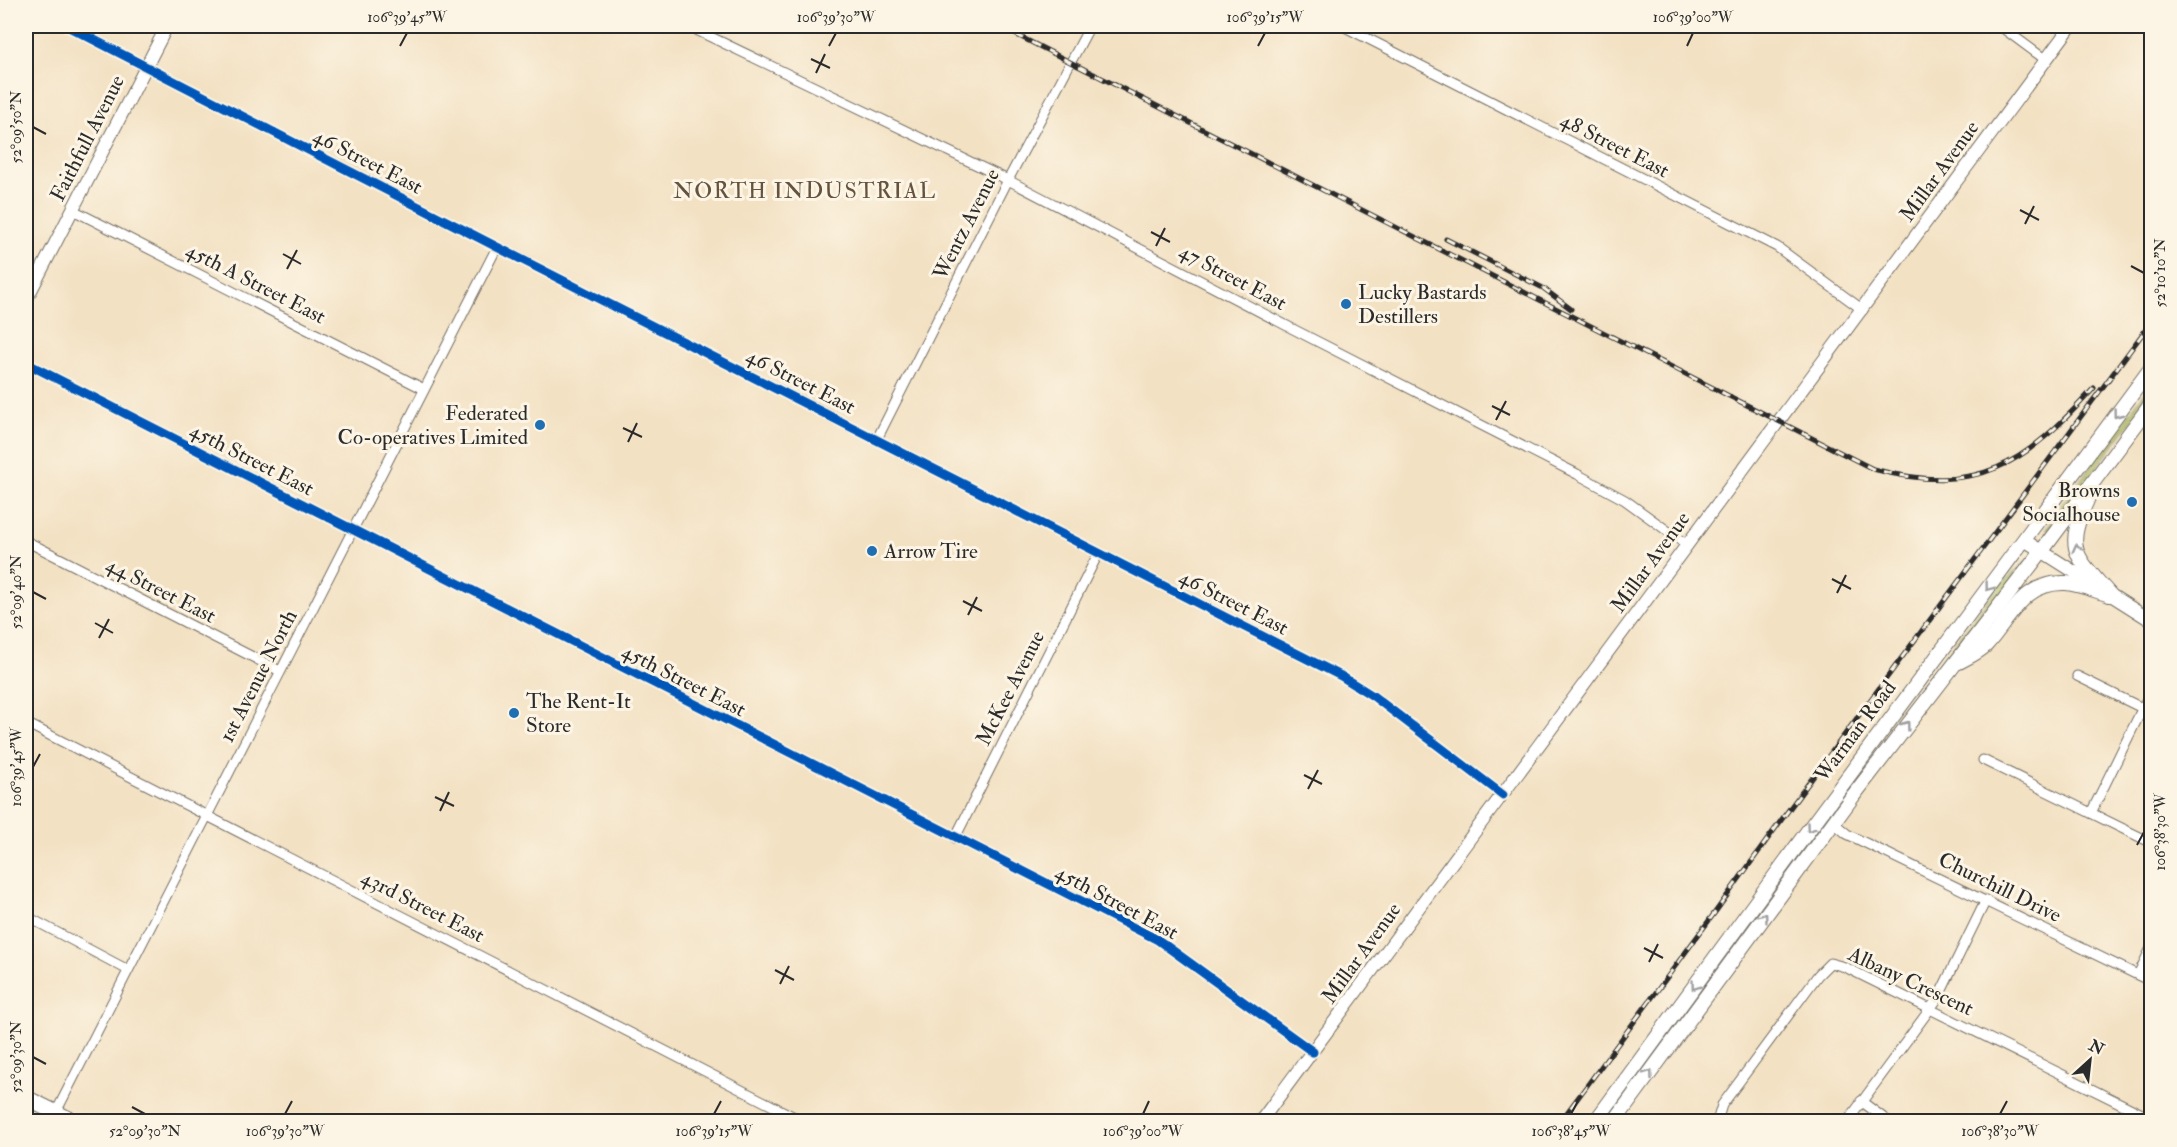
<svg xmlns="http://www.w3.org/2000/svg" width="2177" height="1147" font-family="'IM FELL Double Pica',serif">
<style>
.green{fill:#b0be61;stroke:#6e7446;stroke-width:1.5}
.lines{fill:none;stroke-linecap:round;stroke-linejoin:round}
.minor-casing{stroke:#716b60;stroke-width:11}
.tertiary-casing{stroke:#716b60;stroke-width:14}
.secondary-casing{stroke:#716b60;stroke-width:16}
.trunk-casing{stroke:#716b60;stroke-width:17}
.minor{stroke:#fff;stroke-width:9}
.tertiary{stroke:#fff;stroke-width:12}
.secondary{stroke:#fff;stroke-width:14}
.trunk{stroke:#fff;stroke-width:15}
.rail-casing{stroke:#2b2b2b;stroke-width:5}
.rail{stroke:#fcf5e5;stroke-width:3;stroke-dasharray:9;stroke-linecap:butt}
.cycleway-casing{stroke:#fcf5e5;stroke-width:13}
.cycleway{stroke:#0057b8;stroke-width:9}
.oneway{stroke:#a0a0a0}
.ticks{fill:none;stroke:#2b2b2b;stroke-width:2}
.poi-dot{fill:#1f6fb2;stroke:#fcf5e5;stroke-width:2}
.labels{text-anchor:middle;stroke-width:6;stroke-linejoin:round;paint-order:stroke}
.street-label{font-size:21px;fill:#2b2b2b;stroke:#fcf5e5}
.poi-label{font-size:21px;fill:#2b2b2b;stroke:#fcf5e5;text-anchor:start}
.neighbourhood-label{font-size:22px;letter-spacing:1.5px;fill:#66533d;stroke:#fcf5e5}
.neatline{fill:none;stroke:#2b2b2b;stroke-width:2}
.ticks-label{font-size:15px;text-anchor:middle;fill:#2b2b2b}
</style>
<rect width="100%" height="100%" fill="#fcf5e5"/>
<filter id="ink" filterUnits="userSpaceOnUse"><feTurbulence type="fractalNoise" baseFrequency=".0167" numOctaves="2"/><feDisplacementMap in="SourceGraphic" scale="12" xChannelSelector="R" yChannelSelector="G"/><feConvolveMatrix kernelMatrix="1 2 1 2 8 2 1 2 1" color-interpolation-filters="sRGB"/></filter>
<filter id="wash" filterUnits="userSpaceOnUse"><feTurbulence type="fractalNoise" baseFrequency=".008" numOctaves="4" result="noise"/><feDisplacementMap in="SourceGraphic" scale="24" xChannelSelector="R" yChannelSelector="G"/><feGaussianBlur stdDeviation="1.35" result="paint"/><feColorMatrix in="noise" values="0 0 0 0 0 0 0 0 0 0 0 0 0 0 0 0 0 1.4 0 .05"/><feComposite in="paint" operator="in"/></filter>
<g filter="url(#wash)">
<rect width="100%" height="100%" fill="#f3e1c3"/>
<g class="green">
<path d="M2151,384V394L2050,531L2047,529L2055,515Z"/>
<path d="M2025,563V564L1890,737L1905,711L1995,590Z"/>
</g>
</g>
<g filter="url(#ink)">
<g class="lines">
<g class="minor-casing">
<g id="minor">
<path d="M67,26L497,247L1341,676L1373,696L1503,795"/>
<path d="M688,26L1008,180L1293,329L1577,474L1625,500L1687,545"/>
<path d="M1343,26L1777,247L1863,310"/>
<path d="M2000,26L2046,60"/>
<path d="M73,210L424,389"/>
<path d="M26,363L1158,940L1313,1052"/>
<path d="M877,439L1008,180L1090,26"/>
<path d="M26,541L280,671"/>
<path d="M2077,676L2142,708"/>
<path d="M26,723L804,1122"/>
<path d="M1983,760L2152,843"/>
<path d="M2091,813L2152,689"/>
<path d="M1834,823L1847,834L2152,982"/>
<path d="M955,838L1098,554"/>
<path d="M26,916L128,970"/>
<path d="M2138,975L2152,946"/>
<path d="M1861,1101L1889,1122"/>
<path d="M51,1122L497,247"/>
<path d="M1720,1122L1718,1118L1722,1105L1818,975L1830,963L1845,967L2152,1119"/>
<path d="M1847,1122L1938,998L1986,900"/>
</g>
</g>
<g class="tertiary-casing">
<g id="tertiary">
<path d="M26,300L167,26"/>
<path d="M2024,540L2152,621"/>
<path d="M1260,1122L2071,26"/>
</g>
</g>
<g class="secondary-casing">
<g id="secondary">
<path d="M2088,498C2064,550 2075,555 2110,595"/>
<path d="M1959,662C1968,657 1979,652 1986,645C2011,618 2023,581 2066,583C2080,584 2096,591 2110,595"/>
<path d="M1595,1122L1810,828L2152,367"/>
<path d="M1614,1122L1853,796L2041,552L2152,403"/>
</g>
</g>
<g class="trunk-casing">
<g id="trunk">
<path d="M26,1098L75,1122"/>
<path d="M26,1121V1122"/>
</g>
</g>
<use href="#minor" class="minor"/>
<use href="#tertiary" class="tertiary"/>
<use href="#secondary" class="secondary"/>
<use href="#trunk" class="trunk"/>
<g class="rail-casing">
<g id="rail">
<path d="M999,26L1873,469C1979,497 2025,464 2094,388"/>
<path d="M1446,239L1543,288L1571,309"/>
<path d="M1560,1122L1716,911L1790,808L2152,321"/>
</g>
</g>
<use href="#rail" class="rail"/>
<g class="cycleway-casing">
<g id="cycleway">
<path d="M67,26L497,247L1341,676L1373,696L1503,795"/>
<path d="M26,363L1158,940L1313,1052"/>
</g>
</g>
<use href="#cycleway" class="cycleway"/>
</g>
<defs><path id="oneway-chevron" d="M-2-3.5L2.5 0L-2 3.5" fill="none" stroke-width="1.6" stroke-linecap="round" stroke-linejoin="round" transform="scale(1.5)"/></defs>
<g class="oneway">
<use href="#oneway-chevron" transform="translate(2117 414) rotate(127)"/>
<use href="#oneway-chevron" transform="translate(2077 548) rotate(-104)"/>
<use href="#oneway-chevron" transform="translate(1989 587) rotate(127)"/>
<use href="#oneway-chevron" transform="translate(1906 725) rotate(-53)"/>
<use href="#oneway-chevron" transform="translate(1810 828) rotate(126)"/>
<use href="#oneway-chevron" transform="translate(1764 917) rotate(-54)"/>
<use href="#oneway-chevron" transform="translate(1695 986) rotate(126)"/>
<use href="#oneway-chevron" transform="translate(1649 1074) rotate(-54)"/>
</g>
</g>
<path class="ticks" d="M400,46L407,33M829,46L836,33M1258,46L1265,33M1687,46L1693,33M811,59L830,68M816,73L825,54M33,127L46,134M2020,210L2039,220M2025,224L2034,206M1151,232L1170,242M1156,246L1165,228M283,254L301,264M2131,266L2144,273M287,269L297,250M1492,406L1510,415M1496,420L1506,401M623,428L642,437M628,442L637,423M1832,579L1851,589M33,592L46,599M1837,593L1846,575M963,601L982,611M968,615L977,597M95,623L113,633M99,638L109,619M33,767L40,754M1304,775L1322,784M1308,789L1318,770M435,797L454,806M440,811L449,792M2137,845L2144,832M1644,948L1663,958M1649,962L1658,944M775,970L794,980M780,984L789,966M33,1057L46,1064M132,1107L145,1114M285,1114L292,1101M714,1114L721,1101M1143,1114L1149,1101M1571,1114L1578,1101M2000,1114L2007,1101"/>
<g class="poi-dot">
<circle cx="1346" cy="304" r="6"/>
<circle cx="540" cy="425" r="6"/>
<circle cx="2132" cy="502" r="6"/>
<circle cx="872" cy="551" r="6"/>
<circle cx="514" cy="713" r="6"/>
</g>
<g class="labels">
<g class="street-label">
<text transform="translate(87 138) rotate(-63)" y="7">Faithfull Avenue</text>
<text transform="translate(1615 145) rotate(27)" y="7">48 Street East</text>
<text transform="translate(368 161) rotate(27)" y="7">46 Street East</text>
<text transform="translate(1939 171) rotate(-54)" y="7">Millar Avenue</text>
<text transform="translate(966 224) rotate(-63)" y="7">Wentz Avenue</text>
<text transform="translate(1233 277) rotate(28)" y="7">47 Street East</text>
<text transform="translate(256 283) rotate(27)" y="7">45th A Street East</text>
<text transform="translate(801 381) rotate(27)" y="7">46 Street East</text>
<text transform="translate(252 459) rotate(27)" y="7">45th Street East</text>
<text transform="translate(1650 562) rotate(-54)" y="7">Millar Avenue</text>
<text transform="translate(161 590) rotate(27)" y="7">44 Street East</text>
<text transform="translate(1234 602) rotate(27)" y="7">46 Street East</text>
<text transform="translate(258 676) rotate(-63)" y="7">1st Avenue North</text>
<text transform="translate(684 680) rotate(27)" y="7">45th Street East</text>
<text transform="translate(1010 688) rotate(-63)" y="7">McKee Avenue</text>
<text transform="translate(1855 731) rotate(-53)" y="7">Warman Road</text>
<text transform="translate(2000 887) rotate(26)" y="7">Churchill Drive</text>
<text transform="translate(1117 902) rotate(28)" y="7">45th Street East</text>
<text transform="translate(423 906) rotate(27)" y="7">43rd Street East</text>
<text transform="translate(1361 953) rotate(-54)" y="7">Millar Avenue</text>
<text transform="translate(1911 981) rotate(25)" y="7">Albany Crescent</text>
</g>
<g class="poi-label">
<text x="1358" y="299">Lucky Bastards<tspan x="1358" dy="24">Destillers</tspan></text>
<text x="528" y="420" text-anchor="end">Federated<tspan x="528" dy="24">Co-operatives Limited</tspan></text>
<text x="2120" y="497" text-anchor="end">Browns<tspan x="2120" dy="24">Socialhouse</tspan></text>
<text x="884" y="558">Arrow Tire</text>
<text x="526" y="708">The Rent-It<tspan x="526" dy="24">Store</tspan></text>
</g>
<g class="neighbourhood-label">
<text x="805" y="198">NORTH INDUSTRIAL</text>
</g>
</g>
<rect width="2177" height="1147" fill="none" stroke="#fcf5e5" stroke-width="66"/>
<g transform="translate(2090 1060) rotate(27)" stroke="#fcf5e5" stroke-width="4.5" paint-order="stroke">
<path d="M0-4.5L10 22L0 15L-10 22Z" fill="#2b2b2b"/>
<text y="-9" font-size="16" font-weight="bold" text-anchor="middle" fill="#2b2b2b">N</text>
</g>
<rect x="33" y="33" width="2111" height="1081" class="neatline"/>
<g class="ticks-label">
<text x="407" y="22">106°39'45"W</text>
<text x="836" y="22">106°39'30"W</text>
<text x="1265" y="22">106°39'15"W</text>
<text x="1693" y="22">106°39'00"W</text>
<text transform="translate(16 127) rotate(-90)" y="5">52°09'50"N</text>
<text transform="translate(2160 273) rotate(-90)" y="5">52°10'10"N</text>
<text transform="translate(16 592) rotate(-90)" y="5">52°09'40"N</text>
<text transform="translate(16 767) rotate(-90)" y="5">106°39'45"W</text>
<text transform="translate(2160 832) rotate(-90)" y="5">106°38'30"W</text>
<text transform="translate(16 1057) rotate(-90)" y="5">52°09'30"N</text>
<text x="145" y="1136">52°09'30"N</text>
<text x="285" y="1136">106°39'30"W</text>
<text x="714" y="1136">106°39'15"W</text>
<text x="1143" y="1136">106°39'00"W</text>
<text x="1571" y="1136">106°38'45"W</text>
<text x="2000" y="1136">106°38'30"W</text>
</g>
</svg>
